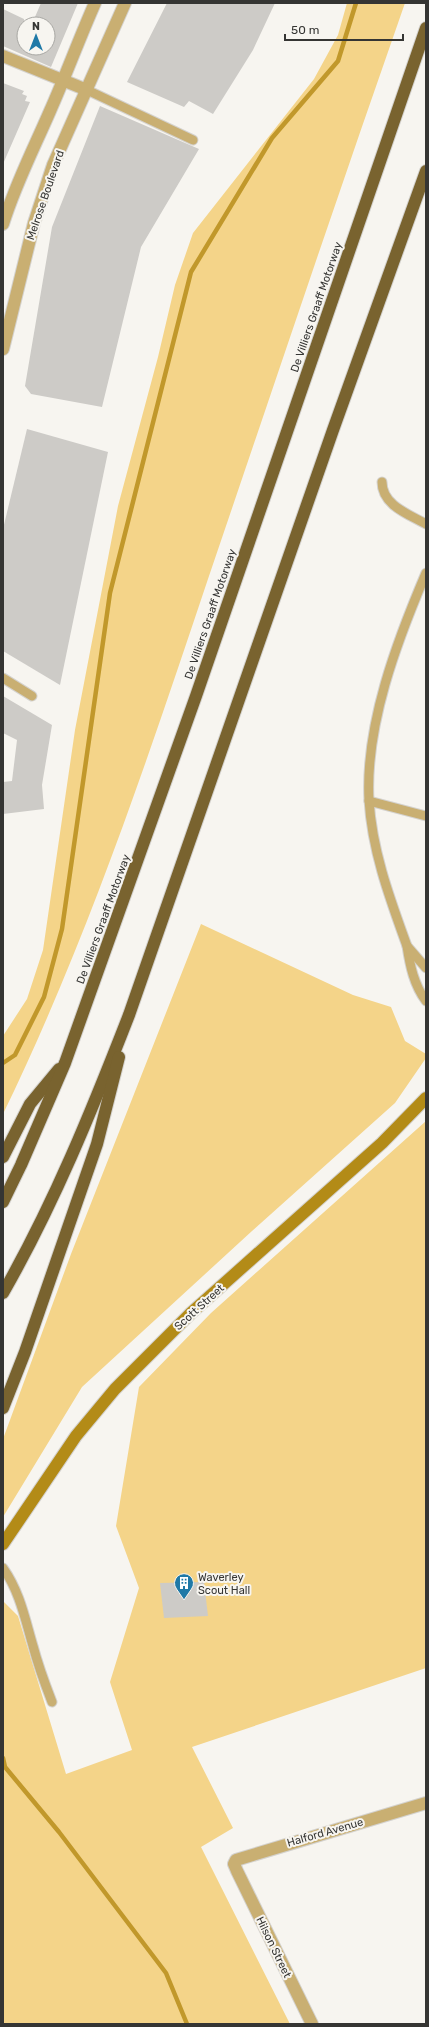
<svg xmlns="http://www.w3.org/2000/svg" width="429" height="2027" font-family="Rubik,sans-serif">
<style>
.green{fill:#f4d489}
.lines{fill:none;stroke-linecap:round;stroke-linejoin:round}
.stream{stroke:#c1982b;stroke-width:4.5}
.building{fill:#cdcbc7}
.lane-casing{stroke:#d4d2ce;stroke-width:11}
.street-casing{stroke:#d4d2ce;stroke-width:14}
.secondary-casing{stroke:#d4d2ce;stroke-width:14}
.highway-casing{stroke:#d4d2ce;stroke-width:14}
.lane{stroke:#c9af72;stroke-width:9}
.street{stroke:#c9af72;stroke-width:12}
.secondary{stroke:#b38b17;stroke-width:12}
.highway{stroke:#79632f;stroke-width:12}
.labels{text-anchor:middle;stroke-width:4;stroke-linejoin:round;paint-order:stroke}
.street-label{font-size:11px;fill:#353533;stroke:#f7f5f0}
.poi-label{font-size:11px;fill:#353533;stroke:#f7f5f0;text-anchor:start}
</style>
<rect width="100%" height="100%" fill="#f7f5f0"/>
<g class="green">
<path d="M347,3H405C338,194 274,385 209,576C148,758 87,941 3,1114V1036L27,999L43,950L75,730L118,506L158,357L175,285L193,233L314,79L338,35Z"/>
<path d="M201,924L353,995L391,1007L405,1041L426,1054V1058L395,1103L252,1231L82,1387L3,1517V1439L71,1254Z"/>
<path d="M426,1121V1668L192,1747L233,1828L201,1847L290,2024H3V1601L18,1616L66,1774L132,1750L110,1682L139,1588L116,1526L139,1387L211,1313Z"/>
</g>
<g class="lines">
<g class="stream">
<path d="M3,1063L15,1055L44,997L62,929L110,593L191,272L272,138L338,61L356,3"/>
<path d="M3,1758L5,1767L59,1832L166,1973L187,2024"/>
</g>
</g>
<g class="building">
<path d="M41,3H78L51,67L3,46V9L24,19V48H48V24H32Z"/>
<path d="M167,3H275L253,50L213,114L189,101L184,107L127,82Z"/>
<path d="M3,83L24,91L22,94L27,96L25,101L30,102L3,164Z"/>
<path d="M100,106L199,149L141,247L102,407L31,394L25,386L52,227Z"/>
<path d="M27,429L108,452L60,685L3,651V529Z"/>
<path d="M3,696L52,725L42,785L44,809L3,814V782L12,781L17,740L3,733Z"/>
<path d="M204,1582L208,1616L164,1618L160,1583Z"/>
</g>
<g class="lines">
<g class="lane-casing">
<g id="lane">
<path d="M87,90L193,140"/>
<path d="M382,482C382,505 408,514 426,524"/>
<path d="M426,573C397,641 365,725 369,800C372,851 390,899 407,946C410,966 414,985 426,1001"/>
<path d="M3,678L32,696"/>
<path d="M369,801L426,816"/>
<path d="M407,946L426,968"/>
<path d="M3,1568C20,1592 25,1619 33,1646C38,1665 45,1684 52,1702"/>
</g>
</g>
<g class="street-casing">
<g id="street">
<path d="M3,56L87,90"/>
<path d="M3,224C15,185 34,148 50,111C66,75 79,39 95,3"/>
<path d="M3,349L34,223L53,165L125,3"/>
<path d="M312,2024L237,1871L234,1864L236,1860L426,1803"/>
</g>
</g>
<g class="secondary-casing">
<path id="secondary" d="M3,1544L76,1436L115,1389L191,1313L382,1143L426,1098"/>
</g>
<g class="highway-casing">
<g id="highway">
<path d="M3,1157L30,1104L59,1069"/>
<path d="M3,1202L21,1165L65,1063L196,696L426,28"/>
<path d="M3,1293C54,1204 92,1110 129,1015L333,430L426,171"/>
<path d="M3,1408L25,1352L97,1144L119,1057"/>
</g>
</g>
<use href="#lane" class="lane"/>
<use href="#street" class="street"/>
<use href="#secondary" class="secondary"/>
<use href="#highway" class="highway"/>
</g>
<defs>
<g id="building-pin" transform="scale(1)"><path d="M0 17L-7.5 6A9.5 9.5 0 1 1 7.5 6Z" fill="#1f79a7" stroke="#f7f5f0"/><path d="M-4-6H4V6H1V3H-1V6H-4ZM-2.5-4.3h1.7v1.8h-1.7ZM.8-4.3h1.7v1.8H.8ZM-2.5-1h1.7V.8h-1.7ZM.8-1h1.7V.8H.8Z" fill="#fff"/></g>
</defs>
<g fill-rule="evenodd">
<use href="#building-pin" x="184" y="1583"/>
</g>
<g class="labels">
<g class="street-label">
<text transform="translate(45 195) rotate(-71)" y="4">Melrose Boulevard</text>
<text transform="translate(316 307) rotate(-71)" y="4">De Villiers Graaff Motorway</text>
<text transform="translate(210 614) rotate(-71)" y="4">De Villiers Graaff Motorway</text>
<text transform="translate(103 919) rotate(-70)" y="4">De Villiers Graaff Motorway</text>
<text transform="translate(199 1307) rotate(-42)" y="4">Scott Street</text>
<text transform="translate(325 1832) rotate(-16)" y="4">Halford Avenue</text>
<text transform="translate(274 1947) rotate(64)" y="4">Hilson Street</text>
</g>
<g class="poi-label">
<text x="198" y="1581">Waverley<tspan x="198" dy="13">Scout Hall</tspan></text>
</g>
</g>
<rect width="429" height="2027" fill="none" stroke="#353533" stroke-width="8"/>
<g transform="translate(36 36)"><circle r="19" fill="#f7f5f0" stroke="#a9a8a4"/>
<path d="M0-3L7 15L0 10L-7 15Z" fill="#1f79a7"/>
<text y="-6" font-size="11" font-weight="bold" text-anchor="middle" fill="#353533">N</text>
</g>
<path d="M285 34v6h118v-6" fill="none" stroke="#353533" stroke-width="2"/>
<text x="291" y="34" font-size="12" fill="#353533" stroke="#f7f5f0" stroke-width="3" paint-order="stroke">50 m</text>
</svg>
